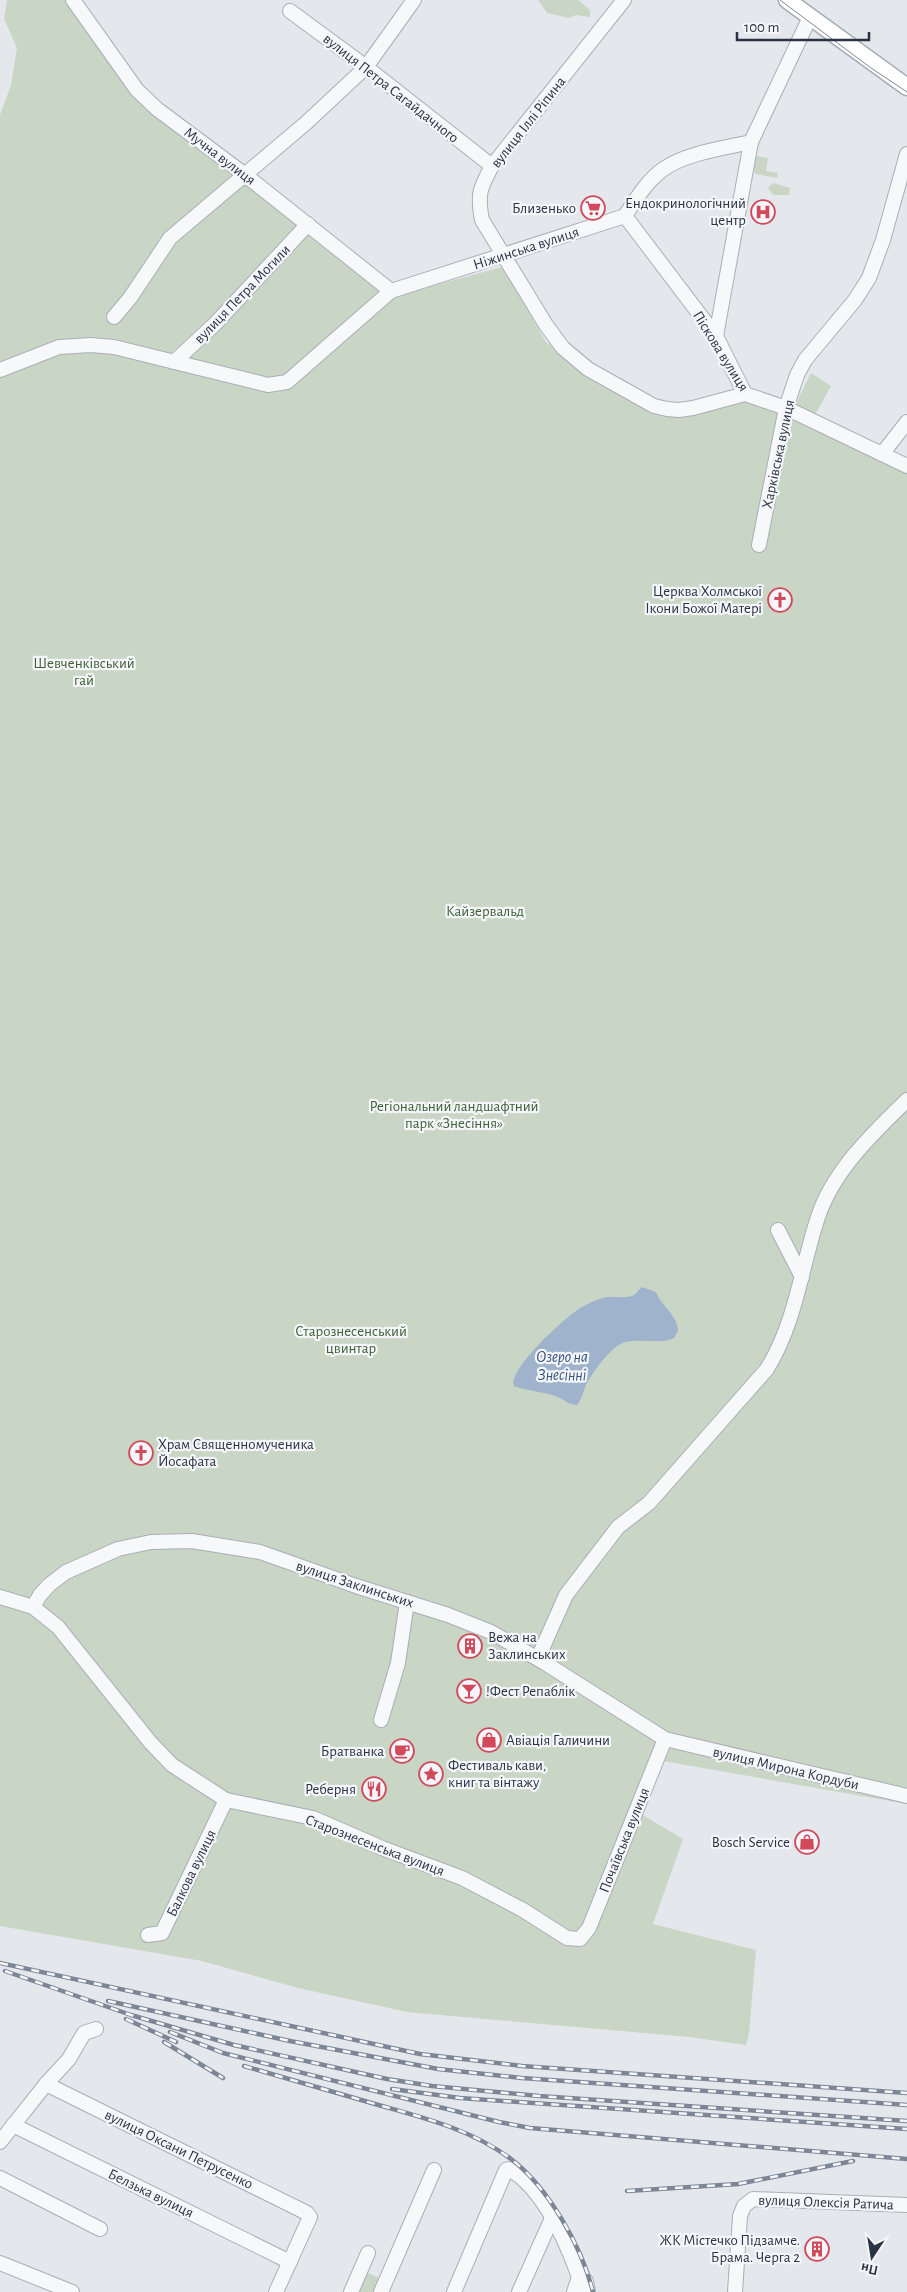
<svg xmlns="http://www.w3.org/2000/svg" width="907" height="2292" font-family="'Alegreya Sans',sans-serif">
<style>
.green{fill:#c9d6c5}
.water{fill:#9fb4cc}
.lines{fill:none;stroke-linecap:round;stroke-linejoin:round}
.minor-casing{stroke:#a9aeb7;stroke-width:16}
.major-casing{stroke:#a3abb8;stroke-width:19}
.minor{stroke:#f7f8fa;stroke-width:14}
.major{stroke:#fff;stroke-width:16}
.tram{stroke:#7d8696;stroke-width:1}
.rail-casing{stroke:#7d8696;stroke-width:4.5}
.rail{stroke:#f4f6f9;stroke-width:2.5;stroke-dasharray:8;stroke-linecap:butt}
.labels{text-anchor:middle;stroke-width:4.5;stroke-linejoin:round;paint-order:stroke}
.street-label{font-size:15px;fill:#2b3445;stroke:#f4f6f9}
.poi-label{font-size:15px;fill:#2b3445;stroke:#f4f6f9;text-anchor:end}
.park-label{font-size:15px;fill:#3f6138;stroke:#f4f6f9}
.water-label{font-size:16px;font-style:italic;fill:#34527a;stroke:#f4f6f9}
</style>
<rect width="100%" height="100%" fill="#e4e7ec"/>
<g class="green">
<path d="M7,0H69L120,74L310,237L378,289L402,294L502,267L546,342L609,387L643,408L673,415L748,399L794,417L907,469V1804L663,1761L641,1814L683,1839L653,1924L756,1950L749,2034L746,2045L689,2037L407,2012L298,1988L202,1961L0,1926V115L11,85L17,48L4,19Z"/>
<path d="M538,0H578L590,10V17L576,15L569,18L547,13Z"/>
<path d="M756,156L768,158L766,171L778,173L777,178L756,174L754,172Z"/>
<path d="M773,183L790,188L789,195H773L768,188Z"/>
<path d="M811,373L831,386L815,415L795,405Z"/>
<path d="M363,2271L384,2280L379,2292H354Z"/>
</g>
<path class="water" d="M642,1287L656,1292C661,1306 678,1315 678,1331L674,1338C658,1345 642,1338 625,1342C611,1346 593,1372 586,1385C583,1392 582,1399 577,1405C569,1405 566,1401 560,1398C545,1391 529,1392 514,1386C507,1370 567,1315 582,1307C589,1303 600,1298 607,1297C615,1296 627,1299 634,1295C637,1293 639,1289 642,1287Z"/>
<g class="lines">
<g class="minor-casing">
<g id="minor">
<path d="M73,0L137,90L157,109L244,174L391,291"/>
<path d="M624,0L492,166C480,188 477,194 482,220L546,325L563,348L588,369L654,406L667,409L679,410L693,408L745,394"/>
<path d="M290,11L366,67L492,166"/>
<path d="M625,216L716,336L745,394L786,408L907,466"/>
<path d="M114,317L130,298L170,238L306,123L366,67L414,0"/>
<path d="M716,336L751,142L810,17"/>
<path d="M174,362L215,324L308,224"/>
<path d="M0,370L59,347L91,345L114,347L268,385L287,382L391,291L625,216C636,199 648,179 665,168C687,153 725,148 751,142"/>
<path d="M882,454L907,422"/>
<path d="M759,545L786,408L797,375L805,360L855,300L869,278L883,240L907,154"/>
<path d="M778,1230L802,1277"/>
<path d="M0,1597L33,1607L58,1627L150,1742L172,1765L226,1800L313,1818L382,1848L462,1878L523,1910L567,1938L580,1939L589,1928L665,1739"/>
<path d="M33,1607L40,1595L49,1585L66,1572L118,1549L151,1542L192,1541L260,1552L356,1586L448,1615L491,1632L545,1663L665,1739L907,1796"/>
<path d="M538,1658L566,1595L618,1527L649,1503L767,1369C796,1322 801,1268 818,1217C833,1171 873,1133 907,1100"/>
<path d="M381,1720L398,1663L407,1602"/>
<path d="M148,1935L162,1933L226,1800"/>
<path d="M46,2084L307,2213L310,2217L276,2292"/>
<path d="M13,2125L290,2262"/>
<path d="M0,2142L46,2084L69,2059L84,2033L96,2029"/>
<path d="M0,2178L100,2229"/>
<path d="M0,2263L72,2292"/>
<path d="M579,2277L586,2281L588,2292"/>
<path d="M351,2292L368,2253"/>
<path d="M381,2292L434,2170"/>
<path d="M454,2292L506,2170L509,2169C543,2188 566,2241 579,2277"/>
<path d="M519,2292L552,2218"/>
<path d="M574,2292L579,2277"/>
<path d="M735,2292L740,2216L744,2206L753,2199L907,2205"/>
</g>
</g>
<g class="major-casing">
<path id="major" d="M787,0L907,87"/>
</g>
<use href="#minor" class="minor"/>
<use href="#major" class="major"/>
<path class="tram" d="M780,0L871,68L907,92"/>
<g class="rail-casing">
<g id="rail">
<path d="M0,1963L420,2054L522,2066L907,2093"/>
<path d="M5,1971L131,2015L234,2045L387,2079L432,2086L539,2096L907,2121"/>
<path d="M108,2001L290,2041L438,2069L522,2078L907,2105"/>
<path d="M126,2019L176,2042"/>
<path d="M170,2032L223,2053L499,2122L530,2128L907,2159"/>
<path d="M164,2042L223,2078"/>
<path d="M244,2066C288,2079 331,2091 375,2104C421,2117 471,2129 511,2159C548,2187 582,2247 593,2292"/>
<path d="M392,2089L460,2098L907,2129"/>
<path d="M627,2191L738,2184L853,2161"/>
</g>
</g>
<use href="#rail" class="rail"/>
</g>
<defs>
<g id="supermarket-ring" transform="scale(1.25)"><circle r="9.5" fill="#f4f6f9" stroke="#d1495b" stroke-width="1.5"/><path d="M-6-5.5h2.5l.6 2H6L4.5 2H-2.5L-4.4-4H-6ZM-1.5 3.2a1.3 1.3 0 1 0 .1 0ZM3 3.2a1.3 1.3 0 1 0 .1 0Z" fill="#d1495b"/></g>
<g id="hospital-ring" transform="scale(1.25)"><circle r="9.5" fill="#f4f6f9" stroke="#d1495b" stroke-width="1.5"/><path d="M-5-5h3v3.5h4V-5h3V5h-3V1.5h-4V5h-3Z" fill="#d1495b"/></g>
<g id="church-ring" transform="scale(1.25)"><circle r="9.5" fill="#f4f6f9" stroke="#d1495b" stroke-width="1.5"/><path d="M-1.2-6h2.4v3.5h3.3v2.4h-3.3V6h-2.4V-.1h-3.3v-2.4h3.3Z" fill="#d1495b"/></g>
<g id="building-ring" transform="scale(1.25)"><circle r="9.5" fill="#f4f6f9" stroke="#d1495b" stroke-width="1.5"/><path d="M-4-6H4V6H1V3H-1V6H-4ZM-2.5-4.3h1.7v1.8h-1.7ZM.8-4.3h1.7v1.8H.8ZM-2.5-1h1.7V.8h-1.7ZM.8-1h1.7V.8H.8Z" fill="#d1495b"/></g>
<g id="bar-ring" transform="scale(1.25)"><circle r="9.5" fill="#f4f6f9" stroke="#d1495b" stroke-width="1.5"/><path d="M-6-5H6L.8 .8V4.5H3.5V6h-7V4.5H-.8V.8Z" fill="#d1495b"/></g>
<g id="shop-ring" transform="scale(1.25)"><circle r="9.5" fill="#f4f6f9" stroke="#d1495b" stroke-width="1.5"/><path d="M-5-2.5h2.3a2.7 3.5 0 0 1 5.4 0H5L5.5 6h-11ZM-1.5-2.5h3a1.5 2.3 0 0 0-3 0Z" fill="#d1495b"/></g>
<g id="cafe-ring" transform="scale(1.25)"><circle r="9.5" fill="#f4f6f9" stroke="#d1495b" stroke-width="1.5"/><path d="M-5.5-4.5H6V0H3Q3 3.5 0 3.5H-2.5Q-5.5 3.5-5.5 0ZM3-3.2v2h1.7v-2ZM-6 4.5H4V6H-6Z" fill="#d1495b"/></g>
<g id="sight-ring" transform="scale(1.25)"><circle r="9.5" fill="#f4f6f9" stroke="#d1495b" stroke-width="1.5"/><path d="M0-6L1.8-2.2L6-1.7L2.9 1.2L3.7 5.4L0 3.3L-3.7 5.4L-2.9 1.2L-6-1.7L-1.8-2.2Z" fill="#d1495b"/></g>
<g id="restaurant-ring" transform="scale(1.25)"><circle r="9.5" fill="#f4f6f9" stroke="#d1495b" stroke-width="1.5"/><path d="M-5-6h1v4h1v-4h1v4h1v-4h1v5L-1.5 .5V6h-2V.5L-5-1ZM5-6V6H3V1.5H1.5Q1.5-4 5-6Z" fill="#d1495b"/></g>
</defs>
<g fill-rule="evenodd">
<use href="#supermarket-ring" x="593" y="208"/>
<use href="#hospital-ring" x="763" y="212"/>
<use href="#church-ring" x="780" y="600"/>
<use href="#church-ring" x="141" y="1453"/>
<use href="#building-ring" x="470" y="1646"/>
<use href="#bar-ring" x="469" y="1691"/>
<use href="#shop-ring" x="489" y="1740"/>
<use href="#cafe-ring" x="402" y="1751"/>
<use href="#sight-ring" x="431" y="1774"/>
<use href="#restaurant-ring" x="374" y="1789"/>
<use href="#shop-ring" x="807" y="1842"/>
<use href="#building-ring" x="817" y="2249"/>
</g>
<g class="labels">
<g class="street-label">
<text transform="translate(391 88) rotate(38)" y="5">вулиця Петра Сагайдачного</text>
<text transform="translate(528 122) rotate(-52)" y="5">вулиця Іллі Ріпина</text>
<text transform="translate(220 156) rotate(37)" y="5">Мучна вулиця</text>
<text transform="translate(526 248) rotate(-18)" y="5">Ніжинська вулиця</text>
<text transform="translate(242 294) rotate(-46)" y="5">вулиця Петра Могили</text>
<text transform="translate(721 351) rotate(58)" y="5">Піскова вулиця</text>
<text transform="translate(778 454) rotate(-78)" y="5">Харківська вулиця</text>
<text transform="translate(355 1584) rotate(18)" y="5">вулиця Заклинських</text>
<text transform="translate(786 1768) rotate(13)" y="5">вулиця Мирона Кордуби</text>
<text transform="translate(624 1840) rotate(-68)" y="5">Почаївська вулиця</text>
<text transform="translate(375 1845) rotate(21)" y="5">Старознесенська вулиця</text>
<text transform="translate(191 1873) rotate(-64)" y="5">Балкова вулиця</text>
<text transform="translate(179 2149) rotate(26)" y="5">вулиця Оксани Петрусенко</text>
<text transform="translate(151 2193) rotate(26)" y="5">Белзька вулиця</text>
<text transform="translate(826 2202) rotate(2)" y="5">вулиця Олексія Ратича</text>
</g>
<g class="poi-label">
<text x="746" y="208">Ендокринологічний<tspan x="746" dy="17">центр</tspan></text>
<text x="576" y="213">Близенько</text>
<text x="762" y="596">Церква Холмської<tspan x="762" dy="17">Ікони Божої Матері</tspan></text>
<text x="158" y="1449" text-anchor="start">Храм Священномученика<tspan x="158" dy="17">Йосафата</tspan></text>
<text x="488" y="1642" text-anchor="start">Вежа на<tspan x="488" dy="17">Заклинських</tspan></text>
<text x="486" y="1696" text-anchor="start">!Фест Репаблік</text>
<text x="506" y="1745" text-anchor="start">Авіація Галичини</text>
<text x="384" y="1756">Братванка</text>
<text x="448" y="1770" text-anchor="start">Фестиваль кави,<tspan x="448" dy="17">книг та вінтажу</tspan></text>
<text x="356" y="1794">Реберня</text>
<text x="790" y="1847">Bosch Service</text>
<text x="800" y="2245">ЖК Містечко Підзамче.<tspan x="800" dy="17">Брама. Черга 2</tspan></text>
</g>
<g class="park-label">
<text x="84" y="668">Шевченківський<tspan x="84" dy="17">гай</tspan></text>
<text x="485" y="916">Кайзервальд</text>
<text x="454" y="1111">Регіональний ландшафтний<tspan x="454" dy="17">парк «Знесіння»</tspan></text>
<text x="351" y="1336">Старознесенський<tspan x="351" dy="17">цвинтар</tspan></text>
</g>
<g class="water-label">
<text x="562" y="1362">Озеро на<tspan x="562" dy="18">Знесінні</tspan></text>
</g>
</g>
<g transform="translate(872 2257) rotate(192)" stroke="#f4f6f9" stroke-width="4" paint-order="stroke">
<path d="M0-4L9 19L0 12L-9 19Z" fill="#2b3445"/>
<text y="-8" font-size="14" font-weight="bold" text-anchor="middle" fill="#2b3445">Пн</text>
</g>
<path d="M737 32v8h132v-8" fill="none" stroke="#2b3445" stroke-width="2.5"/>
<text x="744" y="32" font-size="15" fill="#2b3445" stroke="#f4f6f9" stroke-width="4" paint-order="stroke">100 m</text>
</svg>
